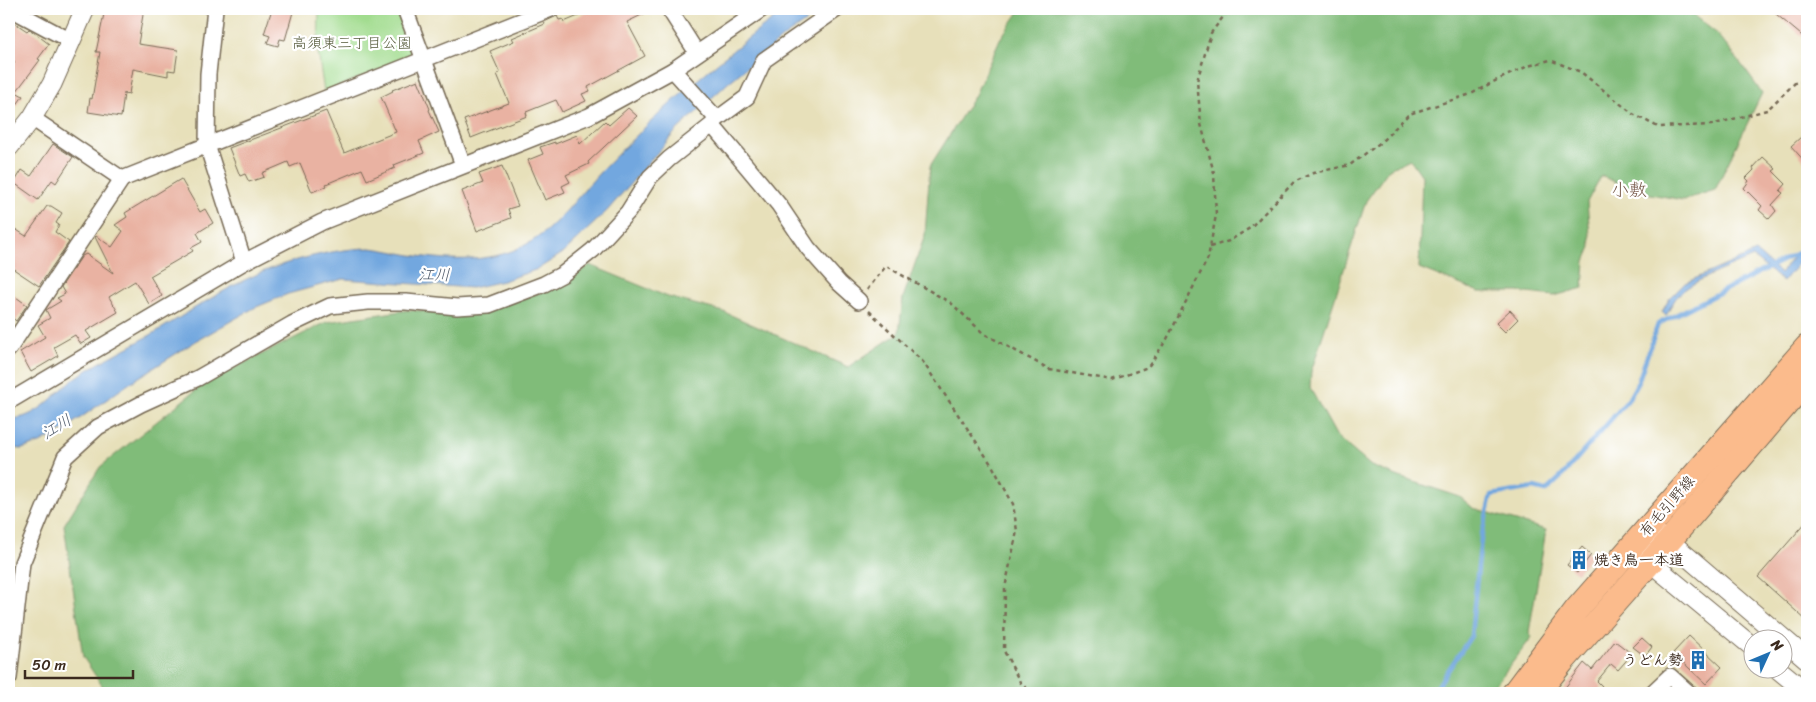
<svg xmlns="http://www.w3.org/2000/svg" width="1816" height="702" font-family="Sriracha,'Klee One',sans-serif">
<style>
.green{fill:#a1dc8e;stroke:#6e8356}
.forest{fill:#80bc79;stroke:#5e734c}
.water{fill:#72a7df;stroke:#56687e}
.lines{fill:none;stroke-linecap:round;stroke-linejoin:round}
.stream{stroke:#72a7df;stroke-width:4.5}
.building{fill:#e9b2a2}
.minor-casing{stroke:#776a55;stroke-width:18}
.tertiary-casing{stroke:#776a55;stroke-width:21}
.primary-casing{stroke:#776a55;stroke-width:26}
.path{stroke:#776a55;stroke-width:2.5;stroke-dasharray:4 4;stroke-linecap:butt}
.minor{stroke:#fff;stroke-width:15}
.tertiary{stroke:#fff;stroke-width:19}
.primary{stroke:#fbbb8c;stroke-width:24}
.labels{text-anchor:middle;stroke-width:4.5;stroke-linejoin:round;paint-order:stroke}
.park-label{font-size:15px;fill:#5a5f40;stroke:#fff}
.street-label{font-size:15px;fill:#3b2a1e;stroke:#fff}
.poi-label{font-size:15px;font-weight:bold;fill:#3b2a1e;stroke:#fff;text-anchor:start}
.water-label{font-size:16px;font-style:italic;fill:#515c6b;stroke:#fff}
.quarter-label{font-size:18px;fill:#785a4c;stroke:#fff}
</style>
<rect width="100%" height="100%" fill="#fff"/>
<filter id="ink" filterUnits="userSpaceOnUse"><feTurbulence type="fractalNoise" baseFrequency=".02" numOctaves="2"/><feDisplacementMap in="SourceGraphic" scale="10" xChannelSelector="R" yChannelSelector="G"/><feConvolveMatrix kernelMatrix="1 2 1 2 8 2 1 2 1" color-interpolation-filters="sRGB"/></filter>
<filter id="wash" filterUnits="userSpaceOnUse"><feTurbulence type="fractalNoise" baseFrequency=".0096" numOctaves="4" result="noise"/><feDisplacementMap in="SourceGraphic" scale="20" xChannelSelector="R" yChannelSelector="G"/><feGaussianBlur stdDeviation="1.12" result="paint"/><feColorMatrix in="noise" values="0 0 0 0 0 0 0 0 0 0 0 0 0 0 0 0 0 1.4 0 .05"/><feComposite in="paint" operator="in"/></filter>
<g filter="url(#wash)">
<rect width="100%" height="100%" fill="#e7e0ba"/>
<path class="green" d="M319,9H396L413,50L409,58L324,92L318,52Z"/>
<path class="forest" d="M1021,9H1685L1715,32L1738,60L1762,93L1715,190L1683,200L1640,192L1601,176L1587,202L1591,247L1585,261L1583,288L1554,296L1518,292H1479L1419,268L1422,176L1410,159L1389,169L1366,201L1311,372L1310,388L1337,437L1371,466L1402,478L1460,497L1473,508L1546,530L1529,632L1532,637L1489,693H107L83,657L64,525L100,467L206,382L327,322L408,310L475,314L559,286L590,265L668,297L724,312L848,367L899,333L903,298L925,235L930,166L975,95L1000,39Z"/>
<g class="water">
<path d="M787,9H824L785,36L728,83L676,131L607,211L563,253L538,269L503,281L472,288L343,279L288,294L254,308L196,341L130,383L62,431L40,443L22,449L9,448V419C37,419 53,395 74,379C98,362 128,348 154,333C196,308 237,279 284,264C308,256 345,248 370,248C383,249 398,253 411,255C452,261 496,264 532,241C560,224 582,190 606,166C661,109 722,56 787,9Z"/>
<path d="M1807,240V253L1783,282L1753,257C1733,266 1701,277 1684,290C1675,296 1671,307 1666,316L1662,312L1669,299L1685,283L1756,252L1780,273Z"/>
</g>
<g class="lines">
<path class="stream" d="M1433,693L1471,636L1481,538L1491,495L1534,488L1546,491L1561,477L1628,400L1638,382L1658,324L1807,248"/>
</g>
<g id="blocks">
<g class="building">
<path d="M105,9H144L138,44L178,50L175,71L168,70V76L133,69L129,94L124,93L121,117L88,112L90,98L92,99L100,52H96Z"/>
<path d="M272,9H286L293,12L285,40L280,39L278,46L267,43L270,36L264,34Z"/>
<path d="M595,9H654L627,22L645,56L588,87L590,91L582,94L586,101L562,112L556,100L526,112L527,116L471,138L464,120L509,103L497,74L500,73L490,51L514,41L512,38L545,24L544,22L557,16L559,20L563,19L564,22Z"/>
<path d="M1770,9H1807V40Z"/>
<path d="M9,19L27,31L29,29L32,31L49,44L38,59L40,60L16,92L23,96L16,106L9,102V71L15,62L9,57Z"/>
<path d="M418,80L430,109L429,110L439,132L419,141L424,153L394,165L395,168L367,180L362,169L326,184L327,186L312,192L300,163L290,167L288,162L262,173L264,177L249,182L245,174L240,176L229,148L326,111L344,153L396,132L381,97L393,91L392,90Z"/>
<path d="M628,108L637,116L588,162L589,164L566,175L570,182L562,186L565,192L545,200L528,160L543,154L540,147L555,142V144L577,135L580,144L605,121L609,125Z"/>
<path d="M1801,137L1807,144V164L1791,146Z"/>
<path d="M53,144L73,157L56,183L52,180L38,200L14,183L22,170L31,176Z"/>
<path d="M1763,157L1776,169L1773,171L1786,184L1780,191L1783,193L1772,205L1776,211L1769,219L1759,210L1762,206L1744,188L1749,181L1746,178L1754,170L1753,168Z"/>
<path d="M502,166L518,206L508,209L511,218L477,231L462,191L483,183L479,174Z"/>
<path d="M181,179L200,212L205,209L213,223L197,233L202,242L191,248L193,251L150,276L162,296L149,304L135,281L109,297L118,312L86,331L91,338L81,344L75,335L54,347L58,356L31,372L20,352L45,337L38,325L50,318L46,310L61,301L57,298L65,294L61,287L82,256L86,254L113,273L95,237L96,236L112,247L123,231L115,225L127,217L125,213Z"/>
<path d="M47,206H51L62,213L56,223L59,225L55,232L69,242L39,286L9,266V225L26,236Z"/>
<path d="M9,292L27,305L16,321L9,315Z"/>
<path d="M1510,310L1518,319L1505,332L1496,323Z"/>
<path d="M1807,521V621L1758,577Z"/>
<path d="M1582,547L1591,555L1577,573L1567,565Z"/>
<path d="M1689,636L1722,667L1706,684L1673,653Z"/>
<path d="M1642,638L1652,647L1645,656L1633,647Z"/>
<path d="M1615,641L1632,654L1618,670L1611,664L1597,681L1602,686L1597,693H1571L1564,689L1584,663L1592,670Z"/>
</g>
</g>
</g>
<g filter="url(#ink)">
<use href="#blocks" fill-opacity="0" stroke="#776a55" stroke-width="1"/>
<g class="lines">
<g class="minor-casing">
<g id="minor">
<path d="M11,9L71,41"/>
<path d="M215,9L208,74L207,145L244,262"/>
<path d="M405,9L463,165"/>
<path d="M669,9L697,53"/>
<path d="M837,9L764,60L747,97L717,119L712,125L779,205L808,248L839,283L859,301"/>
<path d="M673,70L717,119"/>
<path d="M32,118L122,179L551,9"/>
<path d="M9,349L122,179"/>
<path d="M9,399H13L244,262L322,222L589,116L673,70L762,9"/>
<path d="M9,678L22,563L65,457L98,427L141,404L198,378L292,324L330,306L368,302H406L457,307L489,305L544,284L563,274L593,250L628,212L650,177L669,159L712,125"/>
<path d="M1652,693L1670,676L1689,693"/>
</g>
</g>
<g class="tertiary-casing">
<g id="tertiary">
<path d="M9,147L32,118L52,84L85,9"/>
<path d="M1656,534L1669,541L1807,659"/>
<path d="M1648,548L1650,562L1754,648"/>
<path d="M1779,670L1807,693"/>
</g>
</g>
<g class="primary-casing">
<g id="primary">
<path d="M1514,693L1577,609L1807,347"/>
<path d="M1537,693L1562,662L1669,541L1807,380"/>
</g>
</g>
<g class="path">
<path d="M1210,247L1229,241L1250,228L1294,182L1313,173L1350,165L1381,142L1409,114L1471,94L1495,81L1528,66L1550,60L1581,72L1633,114L1658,127L1711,125L1767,110L1795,83L1807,81"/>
<path d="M867,290L886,266L951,303L983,333L1049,369L1112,380L1148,367L1167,339L1208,258L1216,215L1214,173L1201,124L1197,81L1211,33L1229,9"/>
<path d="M869,311L923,362L993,467L1013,504L1017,531L1005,588L1004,651L1020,682L1031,693"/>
</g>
<use href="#minor" class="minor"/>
<use href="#tertiary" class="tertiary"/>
<use href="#primary" class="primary"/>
</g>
</g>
<defs>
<g id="building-bare" transform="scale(1.5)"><path d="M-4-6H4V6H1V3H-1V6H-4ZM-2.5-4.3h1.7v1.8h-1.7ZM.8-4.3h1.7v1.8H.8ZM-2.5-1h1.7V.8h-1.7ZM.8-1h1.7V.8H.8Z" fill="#1f6fb2" stroke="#fff" stroke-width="2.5" paint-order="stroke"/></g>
</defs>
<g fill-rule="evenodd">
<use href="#building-bare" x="1579" y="560"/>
<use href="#building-bare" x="1698" y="660"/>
</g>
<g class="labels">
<g class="park-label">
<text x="352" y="48">高須東三丁目公園</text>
</g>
<g class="street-label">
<text transform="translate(1667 506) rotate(-49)" y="5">有毛引野線</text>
</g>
<g class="poi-label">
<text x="1594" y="565">焼き鳥一本道</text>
<text x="1683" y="665" text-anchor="end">うどん勢</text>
</g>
<g class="water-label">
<text transform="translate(434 274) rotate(1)" y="6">江川</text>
<text transform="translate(56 426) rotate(-31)" y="6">江川</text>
</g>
<g class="quarter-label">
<text x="1629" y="196">小敷</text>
</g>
</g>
<rect width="1816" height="702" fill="none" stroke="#fff" stroke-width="30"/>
<g transform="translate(1768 654) rotate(46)"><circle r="24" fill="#ffffff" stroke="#b1aaa5"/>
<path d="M0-4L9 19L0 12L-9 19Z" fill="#1f6fb2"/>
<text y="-8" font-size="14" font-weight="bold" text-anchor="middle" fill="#3b2a1e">N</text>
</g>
<path d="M25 670v8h108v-8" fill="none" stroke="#3b2a1e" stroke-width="2.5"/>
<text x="32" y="670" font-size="15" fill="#3b2a1e" stroke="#ffffff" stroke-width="4" paint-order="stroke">50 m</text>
</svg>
